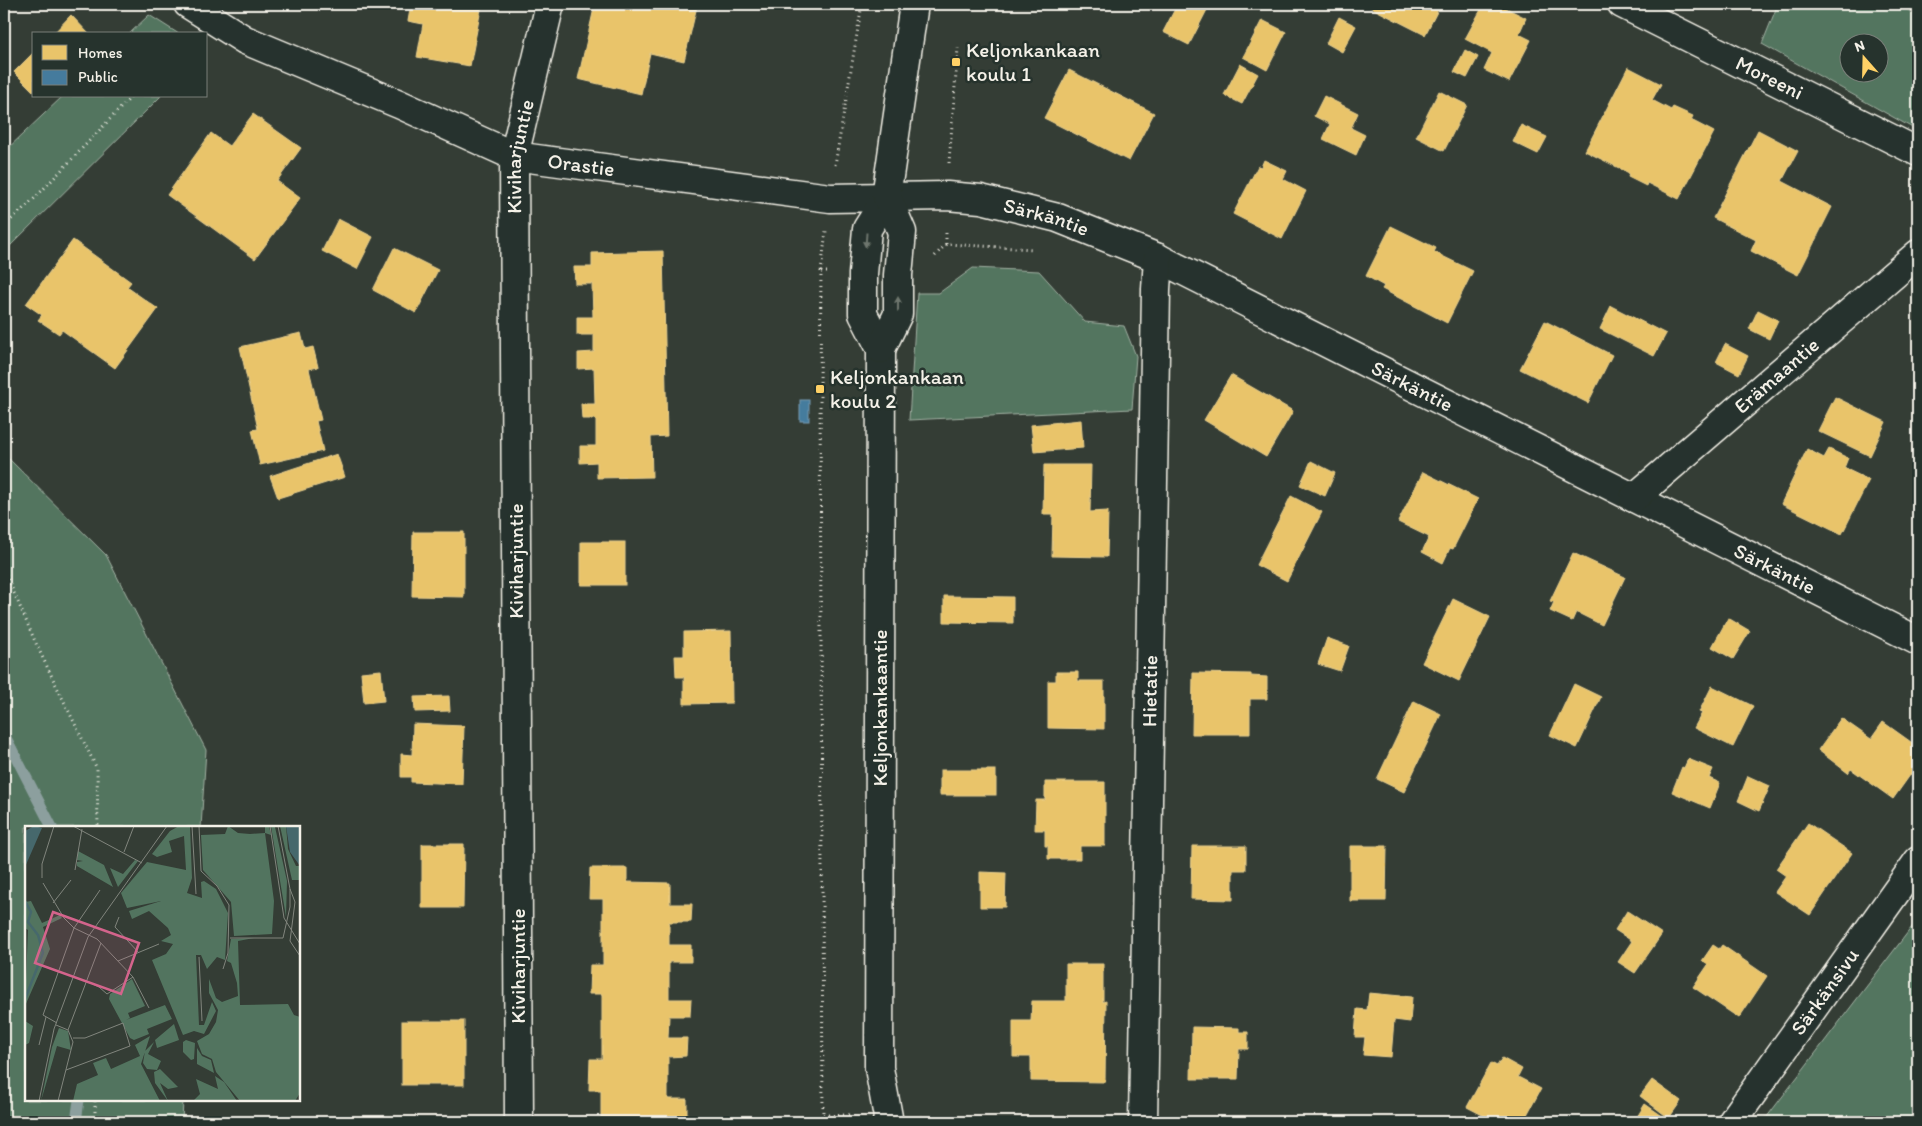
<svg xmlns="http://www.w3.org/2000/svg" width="1922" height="1126" font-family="Itim,sans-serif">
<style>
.green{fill:#52745f;stroke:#a3b2a4;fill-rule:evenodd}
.homes{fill:#e9c46a;stroke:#ecd290}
.public{fill:#457b9d;stroke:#7a9eb4}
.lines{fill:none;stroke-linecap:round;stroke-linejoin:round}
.stream{stroke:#8c9f9e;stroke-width:11}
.minor-casing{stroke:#f4f1e8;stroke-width:31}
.secondary-casing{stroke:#f4f1e8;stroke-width:31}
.path{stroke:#f4f1e8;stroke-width:3;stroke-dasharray:1 4;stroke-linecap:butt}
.minor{stroke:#26332d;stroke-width:28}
.secondary{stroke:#26332d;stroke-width:28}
.oneway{fill:#6e766e}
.poi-dot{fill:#ffd166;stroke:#26332d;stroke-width:2}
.labels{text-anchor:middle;stroke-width:5;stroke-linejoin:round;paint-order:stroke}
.poi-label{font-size:21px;fill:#f4f1e8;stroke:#26332d;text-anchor:start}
.street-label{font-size:21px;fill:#f4f1e8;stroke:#26332d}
.inset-river{fill:none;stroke:#46686c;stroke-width:2.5}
.inset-road{fill:none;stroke:#81857d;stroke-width:1}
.view{fill:#d4648c;fill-opacity:0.15;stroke:#d4648c;stroke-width:2.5}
.inset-edge{fill:none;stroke:#f4f1e8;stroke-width:2.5}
</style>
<rect width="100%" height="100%" fill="#343d35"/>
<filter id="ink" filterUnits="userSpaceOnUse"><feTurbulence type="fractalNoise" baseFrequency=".02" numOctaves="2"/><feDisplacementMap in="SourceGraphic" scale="10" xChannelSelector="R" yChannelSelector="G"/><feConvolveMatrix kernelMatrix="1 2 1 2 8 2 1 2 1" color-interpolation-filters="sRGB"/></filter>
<g filter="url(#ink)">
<g class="green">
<path d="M1778,4H1902L1918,20V131L1762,44ZM1880,42V72H1850V42Z"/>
<path d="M149,15L179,34H129Z"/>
<path d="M63,96H161L4,252V152Z"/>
<path d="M973,268L1039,271L1085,322L1124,326L1136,356L1132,409L909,420L917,293H939Z"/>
<path d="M4,454L106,555L206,750L201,827H26V1100H183L182,1122H4Z"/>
<path d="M1918,919V1122H1763Z"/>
</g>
<g class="homes">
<path d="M411,4H482L470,66L417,57L423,24L408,21Z"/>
<path d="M595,4H687L697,6L684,61L650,53L641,94L578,79Z"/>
<path d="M1170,4H1210L1189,45L1163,32L1176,7Z"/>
<path d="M1364,4H1441L1425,35Z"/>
<path d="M1484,4H1498L1526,18L1519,34L1531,40L1509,82L1484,70L1492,53L1465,39Z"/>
<path d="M71,15L89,34H53Z"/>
<path d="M1339,17L1356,26L1342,52L1326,43Z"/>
<path d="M1262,20L1286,32L1267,70L1243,57Z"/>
<path d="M1465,50L1478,57L1467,78L1454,72Z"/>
<path d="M34,52V92L14,72Z"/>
<path d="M1240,64L1258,74L1242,104L1224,95Z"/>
<path d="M1628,67L1661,84L1652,100L1671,110L1673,107L1693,116L1691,120L1714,132L1679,199L1647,183L1646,186L1628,177L1629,173L1585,151Z"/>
<path d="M1069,70L1154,113L1129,161L1044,118Z"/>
<path d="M1439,91L1467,105L1444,151L1416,137Z"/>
<path d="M1324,96L1358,113L1351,128L1365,135L1356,155L1323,139L1330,124L1314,116Z"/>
<path d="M253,114L301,148L277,181L300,198L255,259L167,195L211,133L229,146Z"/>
<path d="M1521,125L1547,137L1538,154L1513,142Z"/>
<path d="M1758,130L1798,151L1782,181L1832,207L1798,275L1751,251L1756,240L1713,218Z"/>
<path d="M1264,160L1287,171L1283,179L1306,191L1282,239L1233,214L1258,166L1261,167Z"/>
<path d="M338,219L373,237L357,269L322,251Z"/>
<path d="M1391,226L1436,248L1434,252L1473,271L1447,323L1382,289L1384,286L1366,276Z"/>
<path d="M73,240L131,282L127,287L158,309L115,368L62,330L59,334L38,320L42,315L26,304Z"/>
<path d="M394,248L438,270L416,313L373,290Z"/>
<path d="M663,251L667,436L651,437L652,477L597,478V462L580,463V446H596V419H582L581,404H595L594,368L578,369V353L594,352V335H577V317H593L592,284H575L574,267H592V253Z"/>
<path d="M1611,306L1666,334L1654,356L1600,329Z"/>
<path d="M1758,310L1778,320L1769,339L1749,329Z"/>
<path d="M1545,321L1612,355L1588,403L1520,369Z"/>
<path d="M301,333L305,349L313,347L318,367L309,369L321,420L316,421L323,451L260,465L252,430L258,429L240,347Z"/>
<path d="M1725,344L1748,356L1739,374L1716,362Z"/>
<path d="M1231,375L1293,411L1266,457L1204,420Z"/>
<path d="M1835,397L1886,422L1870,456L1818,431Z"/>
<path d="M1081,420L1083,448L1034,452L1031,425Z"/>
<path d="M1807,449L1824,458L1829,449L1848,458L1844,468L1869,480L1842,534L1781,504Z"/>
<path d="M337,454L345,477L278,498L270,476Z"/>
<path d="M1311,461L1335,473L1325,496L1300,485Z"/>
<path d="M1044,465H1091L1090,512L1108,511L1107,557L1052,556L1053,514H1043Z"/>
<path d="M1423,472L1478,499L1453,549L1450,548L1443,563L1422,552L1429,537L1398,522Z"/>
<path d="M1291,496L1322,512L1287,581L1256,565Z"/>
<path d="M413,532H464V597L412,596Z"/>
<rect x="581" y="542" width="44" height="43"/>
<path d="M1573,553L1625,577L1602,625L1576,612L1572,621L1550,611L1554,602L1550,601Z"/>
<path d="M944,596L1013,597V623L944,622Z"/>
<path d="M1453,599L1490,617L1459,681L1422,663Z"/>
<path d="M1728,618L1750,631L1733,659L1712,647Z"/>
<path d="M731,631L732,703L684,704V677H676L675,656H684V632Z"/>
<path d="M1327,638L1349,646L1340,671L1318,664Z"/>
<path d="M381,670L384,701L364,703L361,672Z"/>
<path d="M1056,672H1078V681H1104V729L1048,728V681H1056Z"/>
<path d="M1193,673L1251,674V676L1267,677V699H1250V734H1192Z"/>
<path d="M1574,684L1601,697L1577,748L1550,735Z"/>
<path d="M1712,686L1753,706L1733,747L1694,728L1702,713L1699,712Z"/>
<path d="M449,696L450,711L415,712L414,697Z"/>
<path d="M1414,701L1441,714L1404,792L1377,779Z"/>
<path d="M1841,718L1871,739L1883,722L1918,747V764L1893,799L1851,769L1848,773L1818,750Z"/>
<path d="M413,724L464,726L462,784L411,782V777H401V754L412,755Z"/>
<path d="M1688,759L1713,769L1709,778L1720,783L1710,808L1672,792L1682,767L1684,768Z"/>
<rect x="940" y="770" width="56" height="25"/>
<path d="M1748,776L1770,786L1759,811L1738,801Z"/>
<path d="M1045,782H1105V846H1080V859H1048V846H1045V830H1035L1036,800H1045Z"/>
<path d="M1808,823L1852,853L1810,915L1775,892L1786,876L1776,869Z"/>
<path d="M422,844H464L463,908H422Z"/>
<path d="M1192,846H1246V870H1233V900L1191,899Z"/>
<path d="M1350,846H1387L1386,901H1350Z"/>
<path d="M590,868H627V882L670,883V904H692L691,922H669V945H691V962H669V999H691L690,1016H669L668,1038H687L686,1056L668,1057V1099H687V1117H668V1122H601V1090H589L590,1059H602V994H589L590,965H603V899H589Z"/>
<path d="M980,872L1006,873L1005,907H980Z"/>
<path d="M1627,911L1662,934L1635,973L1618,962L1632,941L1615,930Z"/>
<path d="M1713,945L1719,949L1722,945L1767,976L1739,1018L1693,987L1708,965L1702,961Z"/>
<path d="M1066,964H1103V1002L1106,1001L1105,1082L1031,1081V1057H1013V1021H1031L1032,1001H1066Z"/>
<path d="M1369,993L1412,997L1410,1022L1394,1020L1391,1057L1363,1055L1365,1037H1355L1357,1009L1367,1010Z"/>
<rect x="402" y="1021" width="62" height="64"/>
<path d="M1192,1027L1239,1028V1032H1248V1049H1239L1238,1079H1191Z"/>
<path d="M1502,1058L1522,1069L1518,1077L1541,1089L1523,1122H1496L1467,1107L1491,1063L1497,1066Z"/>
<path d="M1652,1080L1681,1101L1669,1118L1640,1096Z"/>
<path d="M1645,1104L1671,1122H1634Z"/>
</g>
<rect class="public" x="800" y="400" width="9" height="21"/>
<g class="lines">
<g class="stream">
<path d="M4,734L52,827"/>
<path d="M76,1122L79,1100"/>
</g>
<g class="minor-casing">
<g id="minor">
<path id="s1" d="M188,4L245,40L399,104L514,156L830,198L947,196L981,199L1058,218L1158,258L1918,641"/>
<path id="s2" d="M1622,4L1918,152"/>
<path id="s3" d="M1634,498L1918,254"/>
<path id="s4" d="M519,1122L514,156L550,4"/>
<path id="s5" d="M1143,1122L1156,289L1158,258"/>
<path id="s6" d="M1732,1122L1918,861"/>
</g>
</g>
<g class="secondary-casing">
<g id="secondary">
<path d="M887,197L867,229L863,274V314L881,349L879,1068L888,1117L887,1122"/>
<path d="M881,349L898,314V275L902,232L887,197V190L914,4"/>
</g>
</g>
<g class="path">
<path d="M949,163L958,48"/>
<path d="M835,165L862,4"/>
<path d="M4,226L33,200L132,96"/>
<path d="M946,244V229"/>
<path d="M935,256L946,244L1033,249"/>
<path d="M821,272H830"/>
<path d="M4,570L38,648L97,769L98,827"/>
<path d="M823,1115H853"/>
<path d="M921,1117L935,1122"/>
<path d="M95,1122V1100"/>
<path d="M823,1122L820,389L821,272L826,231"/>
</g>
<use href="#minor" class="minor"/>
<use href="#secondary" class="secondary"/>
</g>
<defs><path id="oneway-solid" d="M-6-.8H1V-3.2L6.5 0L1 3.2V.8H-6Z" transform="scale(1.25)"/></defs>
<g class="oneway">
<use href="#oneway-solid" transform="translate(866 240) rotate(94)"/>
<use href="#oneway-solid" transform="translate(898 304) rotate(-90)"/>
</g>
</g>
<g class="poi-dot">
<rect x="951" y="57" width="10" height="10" rx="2.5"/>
<rect x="815" y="384" width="10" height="10" rx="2.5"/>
</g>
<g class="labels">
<g class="poi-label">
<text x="966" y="57">Keljonkankaan<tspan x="966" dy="24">koulu 1</tspan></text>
<text x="830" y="384">Keljonkankaan<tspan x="830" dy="24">koulu 2</tspan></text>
</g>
<g class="street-label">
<text dy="7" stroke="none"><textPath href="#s2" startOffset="165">Moreeni</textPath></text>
<text dy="7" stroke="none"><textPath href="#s4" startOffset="966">Kiviharjuntie</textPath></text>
<text dy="7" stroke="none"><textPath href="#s1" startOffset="428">Orastie</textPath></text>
<text dy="7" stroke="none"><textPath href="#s1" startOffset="898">Särkäntie</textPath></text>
<text dy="7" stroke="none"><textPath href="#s3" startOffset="188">Erämaantie</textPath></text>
<text dy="7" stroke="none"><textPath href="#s1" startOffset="1302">Särkäntie</textPath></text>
<text transform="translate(516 561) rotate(-90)" y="7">Kiviharjuntie</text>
<text dy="7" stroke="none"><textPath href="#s1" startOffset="1708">Särkäntie</textPath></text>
<text dy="7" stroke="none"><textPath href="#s5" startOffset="431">Hietatie</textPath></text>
<text transform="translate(880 708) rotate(-90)" y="7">Keljonkankaantie</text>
<text transform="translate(518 966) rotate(-90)" y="7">Kiviharjuntie</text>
<text dy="7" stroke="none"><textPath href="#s6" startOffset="160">Särkänsivu</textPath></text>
</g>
</g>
<g transform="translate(25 826)">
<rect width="275" height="275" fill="#343d35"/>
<path d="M154,0H165L167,52L162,67L177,72L176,56L179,55L191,63L203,87L200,134L192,131L182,143L176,129H171L174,199H179L187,176L191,185L179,208L169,205L158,209L127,134L141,128L148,118L136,115L146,109L143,102L124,85L107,93L104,85L136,75L102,82L96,67L122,36L161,44L159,10L144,15L147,26L132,31L127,28L145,5ZM203,0L213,7L225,8L240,7V0H244L246,9L240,7L249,75L247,108L209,110L206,76L178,44L176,9L200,8ZM246,0L250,1L262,55L261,91ZM255,0H261L263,23L271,40H275V54H267ZM53,25L79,39L88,61L52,40V36L58,35L52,34ZM110,34L113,35L93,61L85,42L98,48ZM6,75L17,97L35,89L37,92L18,101L25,123L0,180L3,104L0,102V76ZM229,112L213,115L215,179L263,178L269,189L275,191V267L270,275H215L191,246L187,233L177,228L172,215L184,208L191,196L193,184L184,167V153L191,172L197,176L213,170L212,157L206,137L202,135L206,113ZM107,153L120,180L103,187L105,192L101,194L140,179L147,193L122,203L124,208L109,214L105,212L84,173L85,168ZM0,195L8,200L4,217L0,219ZM149,198L154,214L132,222L130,214ZM34,202L43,205L46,224L32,220L16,275L27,221ZM125,210L116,238L135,275H48L52,258L73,249L68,237L81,232L86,243L115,230L110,219ZM161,214L170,217L169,233L166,234L158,226V216ZM129,216L123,228L136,235L132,244L122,243L118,237L120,225ZM172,222L177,230L186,234L189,247L172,238ZM135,243L153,261L143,263L135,257L143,275L130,257L129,246ZM190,250L199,256L212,275H168L175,268L171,253L193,263Z" fill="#52745f"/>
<path d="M9,0L17,2L0,41V5ZM261,0H275V40L265,26Z" fill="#46686c"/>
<path class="inset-river" d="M0,75L6,86L3,96L13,109L18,127L0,173"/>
<path class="inset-road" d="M48,0L117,37M167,0L171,68M174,0L176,45L192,60L204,79L203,127L198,143M245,0L259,92L275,118M99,26L109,0M50,44L57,3M17,52V38L29,0M18,57L39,92L49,102L72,113L108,151L124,182M265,63L270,76L265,115L275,130M28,77L46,54M94,91L90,101L114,127M205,112H258L265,81V63L253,0M174,131L177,195M93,135L134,118M61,155L74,161L82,168L108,151M32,197L18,189L49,102L75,64M31,199L43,204L48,216L33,275M43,204L76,117M14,219L21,191M41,244L105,220L98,197L60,212H48M14,275L29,203L63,111L142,0"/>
<path class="view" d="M28,86L114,117L96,168L10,137Z"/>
<rect width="275" height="275" class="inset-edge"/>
</g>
<rect width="1922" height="1126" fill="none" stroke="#26332d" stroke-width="20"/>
<rect x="10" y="10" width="1902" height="1106" fill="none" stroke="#f4f1e8" stroke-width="2" filter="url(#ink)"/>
<rect x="32" y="32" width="175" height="65" fill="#26332d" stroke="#787f78"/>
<rect x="42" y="45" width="25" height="15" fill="#e9c46a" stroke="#787f78"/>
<text x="78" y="58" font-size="15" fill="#f4f1e8">Homes</text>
<rect x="42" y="70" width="25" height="15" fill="#457b9d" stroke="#787f78"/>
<text x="78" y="82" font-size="15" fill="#f4f1e8">Public</text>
<g transform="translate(1864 58) rotate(340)"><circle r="24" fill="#26332d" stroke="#787f78"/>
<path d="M0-4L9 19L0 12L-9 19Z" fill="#ffd166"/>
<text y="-8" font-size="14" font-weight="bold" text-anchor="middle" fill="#f4f1e8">N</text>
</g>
</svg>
